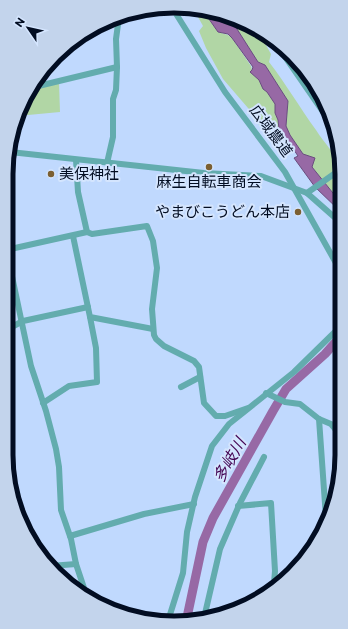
<svg xmlns="http://www.w3.org/2000/svg" width="348" height="629" font-family="Commissioner,'Noto Sans JP',sans-serif">
<style>
.green{fill:#b1d6a5}
.water{fill:#9769a5;stroke:#6a4d7e}
.lines{fill:none;stroke-linecap:round;stroke-linejoin:round}
.river{stroke:#9769a5;stroke-width:9}
.minor{stroke:#63acae;stroke-width:6}
.poi-dot{fill:#7b5f32;stroke:#d4e5fe;stroke-width:1.5}
.labels{text-anchor:middle;stroke-width:4;stroke-linejoin:round;paint-order:stroke}
.street-label{font-size:15px;fill:#020d22;stroke:#d4e5fe}
.poi-label{font-size:15px;fill:#020d22;stroke:#d4e5fe;text-anchor:start}
.water-label{font-size:16px;font-style:italic;fill:#430352;stroke:#d4e5fe}
.rim{fill:none;stroke:#020d22;stroke-width:5}
</style>
<rect width="100%" height="100%" fill="#c0d9fe"/>
<g class="green">
<path d="M196,7L202,9L218,32L228,35L232,38L251,66L252,70L251,72L259,80L263,89L267,92L275,104V113L278,120L279,129L284,140L280,142L274,137H267L248,108L223,79L206,48L199,31L203,26L193,8Z"/>
<path d="M227,18L259,29L262,38L271,54L269,62C286,84 300,108 316,130C324,143 339,157 341,172C342,182 341,193 341,203L312,167L290,135L286,126L288,101L265,65L258,62L237,29Z"/>
<path d="M59,83L60,112L28,115L21,114L29,90Z"/>
</g>
<path class="water" d="M202,9L227,18L237,29L258,62L265,65L288,101L286,126L290,135L303,154L315,158L312,167L341,203V212L315,187L294,158L298,156L292,147L289,149L279,129L278,120L275,113V104L267,92L263,89L259,80L250,72L252,70L253,67L232,38L228,34L218,32Z"/>
<g class="lines">
<path class="river" d="M186,622L203,542L213,518L273,411L286,389L325,354L341,336"/>
<g class="minor">
<path d="M173,9L225,92L285,172L341,272"/>
<path d="M279,48L328,119"/>
<path d="M30,88L117,67"/>
<path d="M10,152L204,173L261,176L307,193L341,223"/>
<path d="M76,160L78,192L87,232"/>
<path d="M107,163L113,137V99L116,90L117,67L116,39L119,17"/>
<path d="M307,193L341,169"/>
<path d="M73,236L90,317L153,329"/>
<path d="M6,248L31,366L46,411L56,449L59,467L61,510L71,539L76,564L87,597"/>
<path d="M6,250L87,232L92,234L147,226L153,241L157,268L152,309L154,335L156,339L164,346L194,361L199,367L204,403L216,416H225L248,408"/>
<path d="M6,330L23,321L88,307"/>
<path d="M181,387L200,377"/>
<path d="M266,393L285,402L300,404L319,419L331,424L342,437"/>
<path d="M43,403L69,386L97,382L96,348L90,317"/>
<path d="M319,419L326,518"/>
<path d="M238,506L271,503L275,571L274,583L272,590"/>
<path d="M70,536L144,514L194,504"/>
<path d="M50,566L76,564"/>
<path d="M204,618L220,549L240,503L264,457"/>
<path d="M168,621L183,573L187,532L195,497L212,446L229,424L294,372L341,326"/>
</g>
</g>
<g class="poi-dot">
<circle cx="209" cy="167" r="4"/>
<circle cx="51" cy="174" r="4"/>
<circle cx="298" cy="212" r="4"/>
</g>
<g class="labels">
<g class="street-label">
<text transform="translate(271 131) rotate(53)" y="5">広域農道</text>
</g>
<g class="poi-label">
<text x="59" y="179">美保神社</text>
<text x="209" y="187" text-anchor="middle">麻生自転車商会</text>
<text x="290" y="217" text-anchor="end">やまびこうどん本店</text>
</g>
<g class="water-label">
<text transform="translate(229 460) rotate(-60)" y="6">多岐川</text>
</g>
</g>
<path d="M0 0H348V629H0ZM174 13H174A161 161 0 0 1 335 174V455A161 161 0 0 1 174 616H174A161 161 0 0 1 13 455V174A161 161 0 0 1 174 13Z" fill="#c3d4ec" fill-rule="evenodd"/>
<path class="rim" d="M174 13H174A161 161 0 0 1 335 174V455A161 161 0 0 1 174 616H174A161 161 0 0 1 13 455V174A161 161 0 0 1 174 13Z"/>
<g transform="translate(28 28) rotate(304)" stroke="#d4e5fe" stroke-width="3" paint-order="stroke">
<path d="M0-3L7 15L0 10L-7 15Z" fill="#020d22"/>
<text y="-6" font-size="11" font-weight="bold" text-anchor="middle" fill="#020d22">N</text>
</g>
</svg>
